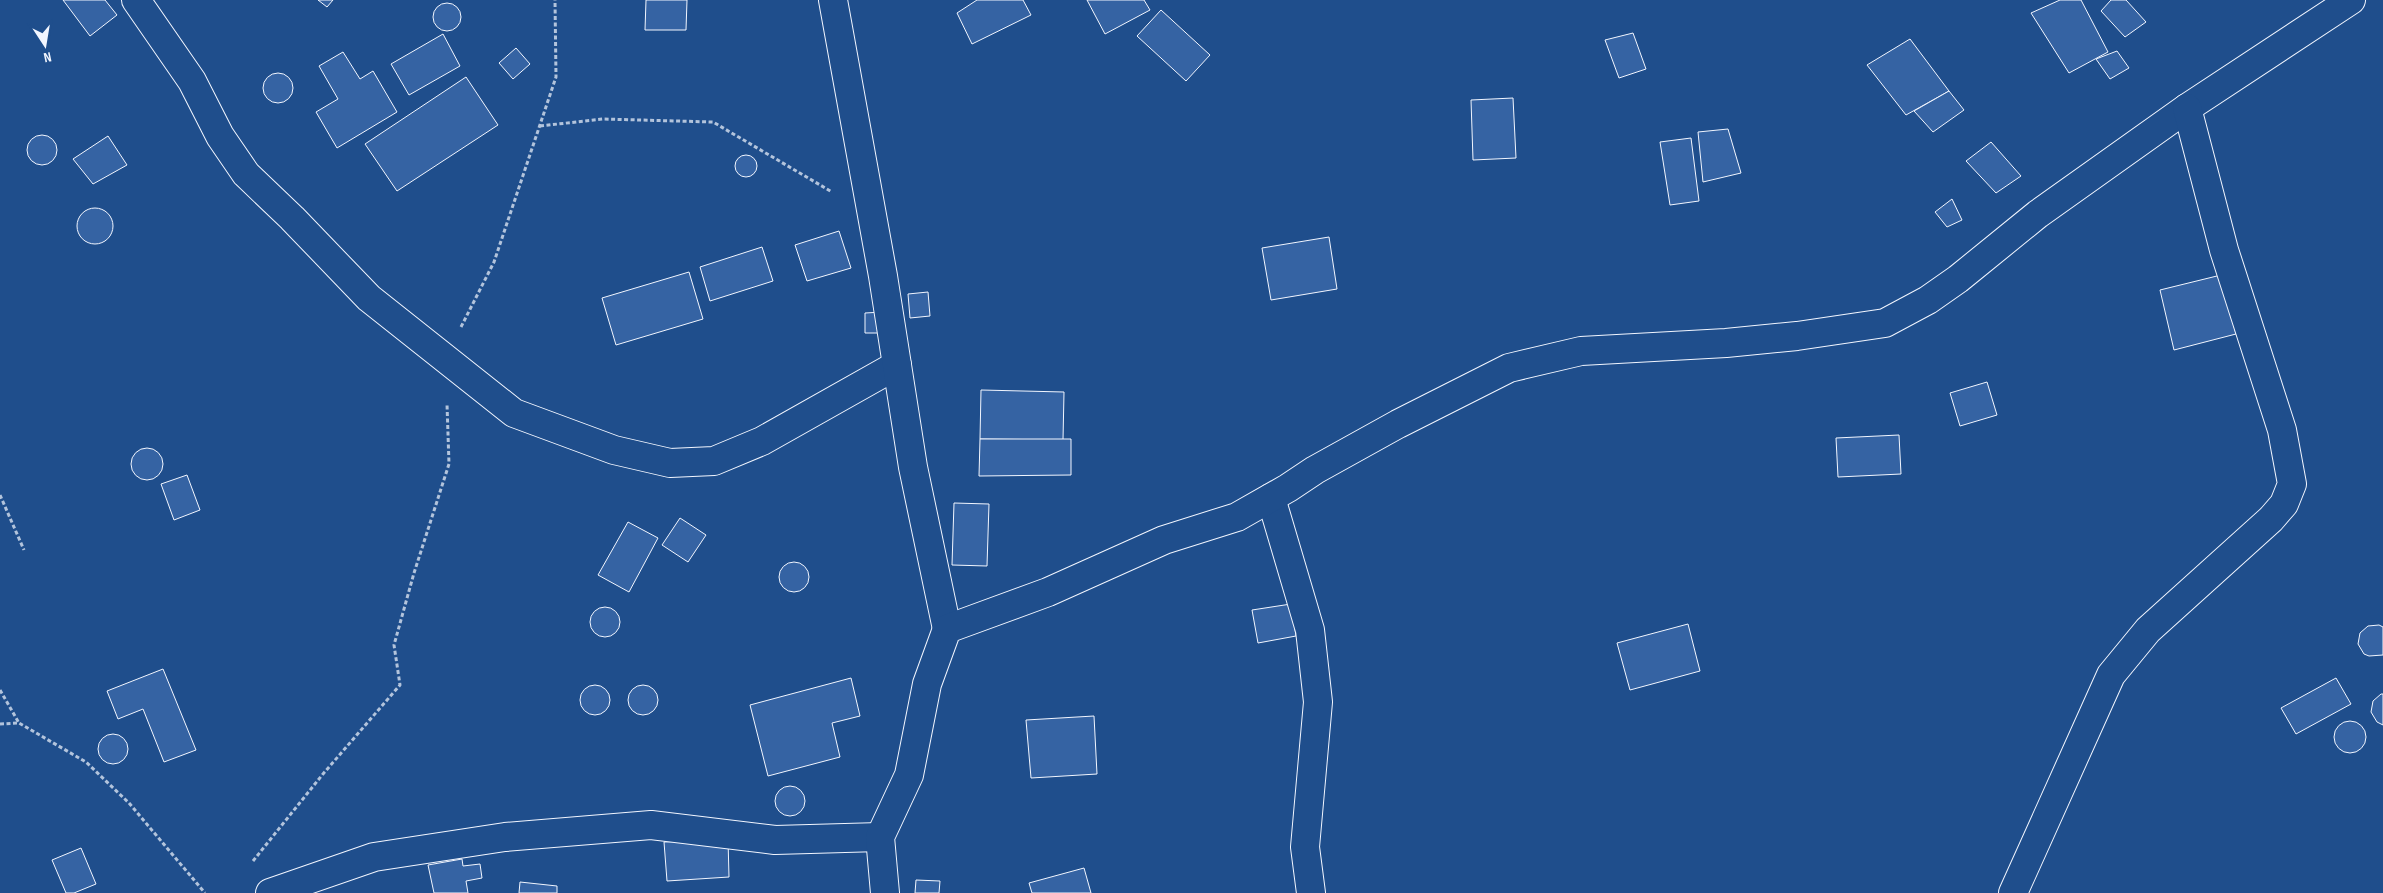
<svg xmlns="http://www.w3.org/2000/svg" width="2383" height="893" font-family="'Sofia Sans Condensed',sans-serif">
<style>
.building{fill:#3563a3;stroke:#f2f6ff}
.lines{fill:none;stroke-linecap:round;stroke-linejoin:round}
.minor-casing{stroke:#f2f6ff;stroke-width:30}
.path{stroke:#b3c4dc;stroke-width:3;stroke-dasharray:4 2.5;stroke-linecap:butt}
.minor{stroke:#1f4e8c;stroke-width:28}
</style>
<rect width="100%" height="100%" fill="#1f4e8c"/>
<g class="building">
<path d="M63,0H105L117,15L90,36Z"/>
<path d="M318,0H333L327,7Z"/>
<path d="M646,0H687L686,30H645Z"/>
<path d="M977,0H1023L1031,15L972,44L957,13Z"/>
<path d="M1087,0H1144L1150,10L1105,34Z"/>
<path d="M2060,0H2081L2108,52L2069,73L2031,13Z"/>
<path d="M2111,0H2126L2146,22L2125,37L2101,11Z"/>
<circle cx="447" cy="17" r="14"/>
<path d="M1161,10L1210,55L1186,81L1137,36Z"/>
<path d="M1633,33L1646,69L1619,78L1605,40Z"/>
<path d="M443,34L460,66L409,95L391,64Z"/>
<path d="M1910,39L1949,91L1906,115L1867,65Z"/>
<path d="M516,48L530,64L513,79L499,63Z"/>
<path d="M2117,51L2129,68L2110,79L2096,59Z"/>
<path d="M343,52L360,79L373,71L397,112L337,148L316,112L338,99L319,66Z"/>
<circle cx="278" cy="88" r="15"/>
<path d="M466,77L498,125L397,191L365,144Z"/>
<path d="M1949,91L1964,110L1933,132L1914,111Z"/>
<path d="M1513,98L1516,158L1473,160L1471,100Z"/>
<path d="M1728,129L1741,173L1703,182L1698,132Z"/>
<circle cx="42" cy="150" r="15"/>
<path d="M108,136L127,165L93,184L73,159Z"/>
<path d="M1691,138L1699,201L1670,205L1660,142Z"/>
<path d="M1991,142L2021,176L1996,193L1966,161Z"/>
<circle cx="746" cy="166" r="11"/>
<path d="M1952,199L1962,220L1947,227L1935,212Z"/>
<circle cx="95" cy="226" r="18"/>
<path d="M839,231L851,268L807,281L795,245Z"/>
<path d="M1329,237L1337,289L1271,300L1262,248Z"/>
<path d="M762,247L773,281L710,301L700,267Z"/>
<path d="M689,272L703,319L616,345L602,298Z"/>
<path d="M2221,275L2236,334L2174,350L2160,290Z"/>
<path d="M928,292L930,316L910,318L908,294Z"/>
<path d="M883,312V333H865V313Z"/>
<path d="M1987,382L1997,415L1960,426L1950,393Z"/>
<path d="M981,390L1064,392L1063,440L980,439Z"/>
<path d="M1899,435L1901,474L1838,477L1836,438Z"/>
<path d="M980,439H1071V475L979,476Z"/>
<circle cx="147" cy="464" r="16"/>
<path d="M187,475L200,510L174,520L161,484Z"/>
<path d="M954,503L989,504L987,566L952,565Z"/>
<path d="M680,518L706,535L688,562L662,545Z"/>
<path d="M628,522L658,538L629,592L598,575Z"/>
<circle cx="794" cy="577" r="15"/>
<path d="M1291,604L1296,636L1258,643L1252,610Z"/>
<circle cx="605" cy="622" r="15"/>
<path d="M1688,624L1700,671L1630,690L1617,643Z"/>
<path d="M2379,625L2383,627V655L2369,656L2364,654L2358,644L2360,633L2368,626Z"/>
<path d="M163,669L196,750L164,762L143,709L118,719L107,691Z"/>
<path d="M851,678L860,716L832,723L840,757L768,776L750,705Z"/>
<path d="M2336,678L2351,704L2296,734L2281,708Z"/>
<circle cx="643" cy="700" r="15"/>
<circle cx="595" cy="700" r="15"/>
<path d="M2381,694H2383V725L2377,722L2371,712L2373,701Z"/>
<path d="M1094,716L1097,774L1031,778L1026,720Z"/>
<circle cx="2350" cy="737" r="16"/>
<circle cx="113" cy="749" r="15"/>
<circle cx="790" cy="801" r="15"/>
<path d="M728,839L729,877L667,881L664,842Z"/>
<path d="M81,848L96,884L74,893H66L52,860Z"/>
<path d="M462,859L463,866L480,864L482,878L466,881L468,893H434L428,865Z"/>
<path d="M1084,868L1091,893H1032L1029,883Z"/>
<path d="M916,880L940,881L939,893H915Z"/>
<path d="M520,882L557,886V893H519Z"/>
</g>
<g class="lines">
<g class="minor-casing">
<g id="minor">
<path d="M136,0L192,81L220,136L246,174L292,218L369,298L514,413L614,450L670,463L714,461L762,441L897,365"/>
<path d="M833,0L883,276L913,467L947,629"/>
<path d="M1271,498L1310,630L1318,702L1305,847L1311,893"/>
<path d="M270,893L374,857L505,837L651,825L775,840L880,837"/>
<path d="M885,893L880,837L909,775L927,684L947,629L1048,592L1164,540L1237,517L1288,488L1315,470L1398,424L1509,368L1581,351L1726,343L1797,336L1885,323L1928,300L1958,279L2038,214L2187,108L2351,0"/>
<path d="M2013,893L2111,675L2148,630L2271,519L2284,504L2292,484L2282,430L2224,250L2187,108"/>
</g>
</g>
<g class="path">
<path d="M540,126L603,119L713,122L832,192"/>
<path d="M461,327L494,262L556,77L555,0"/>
<path d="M0,495L24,550"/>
<path d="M0,690L19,723"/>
<path d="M0,724L19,723L86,762L129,803L205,893"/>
<path d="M253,861L323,774L400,685L394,645L414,573L449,464L447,404"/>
</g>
<use href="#minor" class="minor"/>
</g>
<g transform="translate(45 45) rotate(168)" stroke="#1f4e8c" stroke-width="4" paint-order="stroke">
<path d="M0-4L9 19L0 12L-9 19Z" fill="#f2f6ff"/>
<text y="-8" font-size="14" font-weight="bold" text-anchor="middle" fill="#f2f6ff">N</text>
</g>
</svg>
